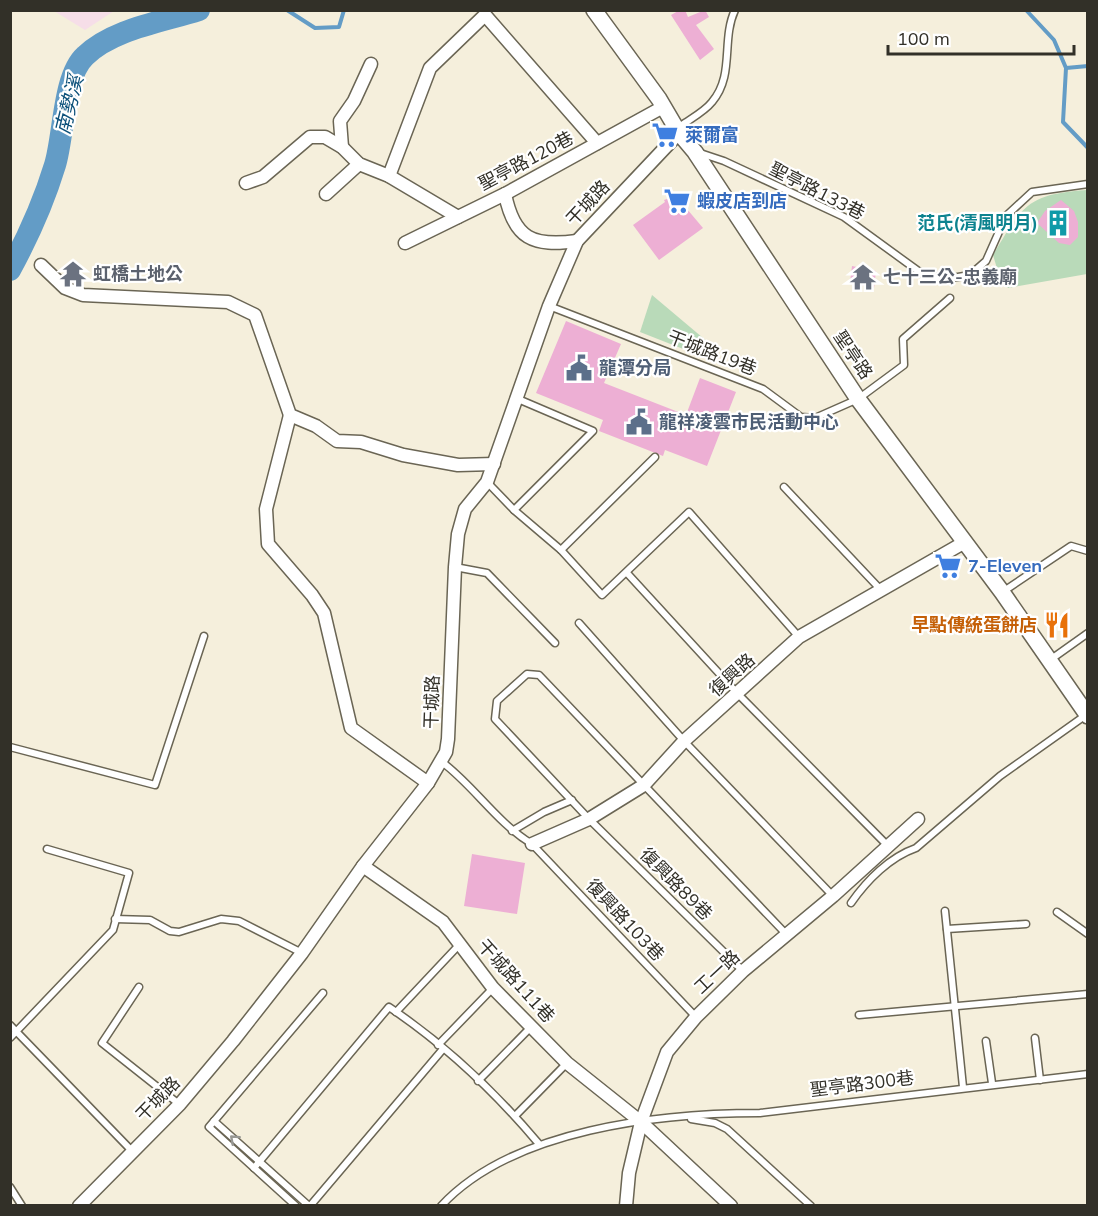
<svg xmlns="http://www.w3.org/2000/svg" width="1098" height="1216" font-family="Mulish,'Noto Sans TC',sans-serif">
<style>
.industrial{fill:#f6dee8}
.green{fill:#b9dab9}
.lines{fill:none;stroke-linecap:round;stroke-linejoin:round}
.stream{stroke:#639cc6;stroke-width:4}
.river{stroke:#639cc6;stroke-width:22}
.building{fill:#edafd4}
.service-casing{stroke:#6a6554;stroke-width:9}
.minor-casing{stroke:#6a6554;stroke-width:15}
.tertiary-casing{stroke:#6a6554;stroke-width:18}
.service{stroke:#fff;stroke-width:6}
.minor{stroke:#fff;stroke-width:12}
.tertiary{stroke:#fff;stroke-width:15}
.oneway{stroke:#989894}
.labels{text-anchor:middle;stroke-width:4.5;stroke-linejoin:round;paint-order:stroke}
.shop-label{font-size:18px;font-weight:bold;fill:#366cbe;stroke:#fff;text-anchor:start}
.street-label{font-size:18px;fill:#323028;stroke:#fff}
.culture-label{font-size:18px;font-weight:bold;fill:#0d838f;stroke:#fff;text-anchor:end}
.worship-label{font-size:18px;font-weight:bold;fill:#5b616d;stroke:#fff;text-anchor:start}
.service-label{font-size:18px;font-weight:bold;fill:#4e5e75;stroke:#fff;text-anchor:start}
.food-label{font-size:18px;font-weight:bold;fill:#c56008;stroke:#fff;text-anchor:end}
.water-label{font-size:20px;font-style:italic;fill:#0e527b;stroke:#fff}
</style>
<rect width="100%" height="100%" fill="#f5efdc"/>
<path class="industrial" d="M54,11H114L85,30Z"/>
<g class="green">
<path d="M1087,190V274L1008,288L999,275L993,255C1022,206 1027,194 1087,190Z"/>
<path d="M652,295L709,343L706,358L640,332Z"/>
</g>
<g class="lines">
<g class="stream">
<path d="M287,10L315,28L339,27L344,10"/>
<path d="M1026,10L1054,40L1066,68L1088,66"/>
<path d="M1066,68L1063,122L1088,148"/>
</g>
<path class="river" d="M10,270C28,237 44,201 55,165C64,136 63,76 85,56C113,29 162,22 199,10"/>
</g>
<g class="building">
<path d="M680,10H685L688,17L705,10L709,17L696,25L714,49L700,60L671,15Z"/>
<path d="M676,196L703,228L659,260L633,225L665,202L664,200Z"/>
<path d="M1061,200L1074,211L1078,222V237L1070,245L1059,243L1037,223L1045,211Z"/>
<path d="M78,266L79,282L74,283L68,280L67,267Z"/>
<path d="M852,266L876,271L874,288L850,283Z"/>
<path d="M566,321L621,344L604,383L686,415L700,378L736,392L707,466L665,450L663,456L599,431L603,420L536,393Z"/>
<path d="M472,854L525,863L517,914L464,906Z"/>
</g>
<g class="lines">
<g class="service-casing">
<g id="service">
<path d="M680,131L682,125C692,118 705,111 712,102C735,75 721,40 735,10"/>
<path d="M700,153L724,161L844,217L921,273L946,279L970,275L986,261L1006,216L1032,192L1088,184"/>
<path d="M549,306L763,389L801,417L815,418L858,399L904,365L903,339L950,298"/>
<path d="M487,482L514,510L561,550L602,595L689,512L799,637"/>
<path d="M784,487L880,589"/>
<path d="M514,510L593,431L518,399"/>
<path d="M561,550L655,457"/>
<path d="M455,567L487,573L555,643"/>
<path d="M627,573L738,694L889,847"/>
<path d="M1004,591L1071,546L1088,551"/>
<path d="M579,623L684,741L833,896"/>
<path d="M1050,660L1088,633"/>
<path d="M10,747L155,785L204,636"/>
<path d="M442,762C475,787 496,822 532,844L696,1017"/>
<path d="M512,831L544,812L572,800"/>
<path d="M851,903C867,880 890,857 916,848L1000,776L1086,715"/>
<path d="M945,911L963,1087"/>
<path d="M1057,912L1088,934"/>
<path d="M115,919L150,920L170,931L179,932L221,919L239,921L302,953"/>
<path d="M947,929L1026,924"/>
<path d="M743,971L589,819L495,719L497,701L527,674L539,675L787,935"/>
<path d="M139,987L102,1043L179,1104"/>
<path d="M396,1012L459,945"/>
<path d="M859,1015L1088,994"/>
<path d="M10,1025L132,1151"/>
<path d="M10,1038L113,930L129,873L47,849"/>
<path d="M1035,1038L1040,1080"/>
<path d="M986,1041L992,1083"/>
<path d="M438,1045L493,988"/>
<path d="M478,1081L531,1027"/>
<path d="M515,1116L567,1063"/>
<path d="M691,1119L715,1123L727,1129L811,1206"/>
<path d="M214,1121L309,1206"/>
<path d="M254,1168L389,1007C444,1044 496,1093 539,1144"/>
<path d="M10,1187L22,1206"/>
<path d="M296,1206L209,1127L323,993"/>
<path d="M310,1206L443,1049"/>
<path d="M441,1206C512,1129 660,1113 760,1113L1088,1074"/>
</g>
</g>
<g class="minor-casing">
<g id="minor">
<path d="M342,147L340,121L354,101L371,64"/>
<path d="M389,176L430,68L485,15L597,143"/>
<path d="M246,183L263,177L310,137H325L342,147L359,164L389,176L458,217"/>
<path d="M326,194L359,164"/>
<path d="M505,194C514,239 533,247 577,241"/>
<path d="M405,243L505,194L663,107"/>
<path d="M41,265L65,288L83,295L228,302L255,315L290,415L316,426L337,441L361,442L403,455L458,465L494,464"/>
<path d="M290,415L266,509L268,544L312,595L324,613L351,728L428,783"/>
<path d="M532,844L589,819L644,785L684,741L799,637L965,542"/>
<path d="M363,866L443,922L493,988L567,1063L641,1122L731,1206"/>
<path d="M79,1206L180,1104L233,1041L302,953L363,866L428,783L446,752L448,739L455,567L458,534L465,509L487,482L549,306L577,241L679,133"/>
<path d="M626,1206L629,1173L641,1122L667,1052L696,1017L743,971L833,896L918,819"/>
</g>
</g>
<g class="tertiary-casing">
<path id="tertiary" d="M594,10L659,99L679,133L695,152L858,399L1002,592L1088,716"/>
</g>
<use href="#service" class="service"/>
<use href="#minor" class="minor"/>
<use href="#tertiary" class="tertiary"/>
</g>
<defs><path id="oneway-chevron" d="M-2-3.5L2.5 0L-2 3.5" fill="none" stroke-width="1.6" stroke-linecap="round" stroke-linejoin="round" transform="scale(1.5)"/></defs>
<use class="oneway" href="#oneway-chevron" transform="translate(234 1139) rotate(-138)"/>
<defs>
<g id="supermarket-bare" transform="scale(2.07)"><path d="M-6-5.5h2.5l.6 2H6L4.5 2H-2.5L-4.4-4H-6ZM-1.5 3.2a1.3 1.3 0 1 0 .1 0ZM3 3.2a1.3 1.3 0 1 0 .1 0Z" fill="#3f7fe0" stroke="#fff" stroke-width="2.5" paint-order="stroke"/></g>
<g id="building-bare" transform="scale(2.07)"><path d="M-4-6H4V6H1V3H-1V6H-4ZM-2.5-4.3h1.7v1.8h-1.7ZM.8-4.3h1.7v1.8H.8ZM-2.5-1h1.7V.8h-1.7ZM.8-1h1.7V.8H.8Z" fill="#0f9aa8" stroke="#fff" stroke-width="2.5" paint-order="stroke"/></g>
<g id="temple-bare" transform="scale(2.07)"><path d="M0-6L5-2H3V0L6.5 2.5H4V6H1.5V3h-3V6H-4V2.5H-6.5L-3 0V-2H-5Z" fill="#6b7280" stroke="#fff" stroke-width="2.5" paint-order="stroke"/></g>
<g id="civic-bare" transform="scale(2.07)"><path d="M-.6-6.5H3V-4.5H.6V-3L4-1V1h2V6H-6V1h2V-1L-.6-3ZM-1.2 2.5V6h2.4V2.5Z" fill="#5c6f8a" stroke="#fff" stroke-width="2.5" paint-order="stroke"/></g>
<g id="restaurant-bare" transform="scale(2.07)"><path d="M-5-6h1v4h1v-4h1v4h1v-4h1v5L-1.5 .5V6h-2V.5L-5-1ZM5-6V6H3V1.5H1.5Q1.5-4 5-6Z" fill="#e8710a" stroke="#fff" stroke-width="2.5" paint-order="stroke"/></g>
</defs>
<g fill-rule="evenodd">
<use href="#supermarket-bare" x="665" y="135"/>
<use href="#supermarket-bare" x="677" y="201"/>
<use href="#building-bare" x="1058" y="223"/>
<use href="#temple-bare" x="73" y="274"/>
<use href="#temple-bare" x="863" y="277"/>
<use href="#civic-bare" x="579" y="368"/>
<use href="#civic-bare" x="639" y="422"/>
<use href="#supermarket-bare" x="948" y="566"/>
<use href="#restaurant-bare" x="1057" y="625"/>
</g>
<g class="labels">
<g class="shop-label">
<text x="685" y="141">萊爾富</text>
<text x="697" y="207">蝦皮店到店</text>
<text x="968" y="572">7-Eleven</text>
</g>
<g class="street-label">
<text transform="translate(526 161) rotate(-28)" y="6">聖亭路120巷</text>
<text transform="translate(817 191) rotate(27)" y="6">聖亭路133巷</text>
<text transform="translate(588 203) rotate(-47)" y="6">干城路</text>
<text transform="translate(712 353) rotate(21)" y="6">干城路19巷</text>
<text transform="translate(853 355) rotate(56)" y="6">聖亭路</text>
<text transform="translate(732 675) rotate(-42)" y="6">復興路</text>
<text transform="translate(432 702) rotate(-88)" y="6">干城路</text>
<text transform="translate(676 884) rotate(45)" y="6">復興路89巷</text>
<text transform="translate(625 920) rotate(47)" y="6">復興路103巷</text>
<text transform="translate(717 972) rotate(-43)" y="6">工一路</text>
<text transform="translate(516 981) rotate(48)" y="6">干城路111巷</text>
<text transform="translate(862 1084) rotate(-7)" y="6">聖亭路300巷</text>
<text transform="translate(158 1099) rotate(-46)" y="6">干城路</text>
</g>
<g class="culture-label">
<text x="1038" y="229">范氏(清風明月)</text>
</g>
<g class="worship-label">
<text x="93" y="280">虹橋土地公</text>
<text x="883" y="283">七十三公-忠義廟</text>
</g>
<g class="service-label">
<text x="599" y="374">龍潭分局</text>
<text x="659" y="428">龍祥凌雲市民活動中心</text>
</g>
<g class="food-label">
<text x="1037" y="631">早點傳統蛋餅店</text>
</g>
<g class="water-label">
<text transform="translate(69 105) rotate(-76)" y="7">南勢溪</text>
</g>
</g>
<rect width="1098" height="1216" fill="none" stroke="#323028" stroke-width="24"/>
<path d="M888 45v9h186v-9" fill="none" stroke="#323028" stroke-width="3"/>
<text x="897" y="45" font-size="18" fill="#323028" stroke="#ffffff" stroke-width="4.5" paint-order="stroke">100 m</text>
</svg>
